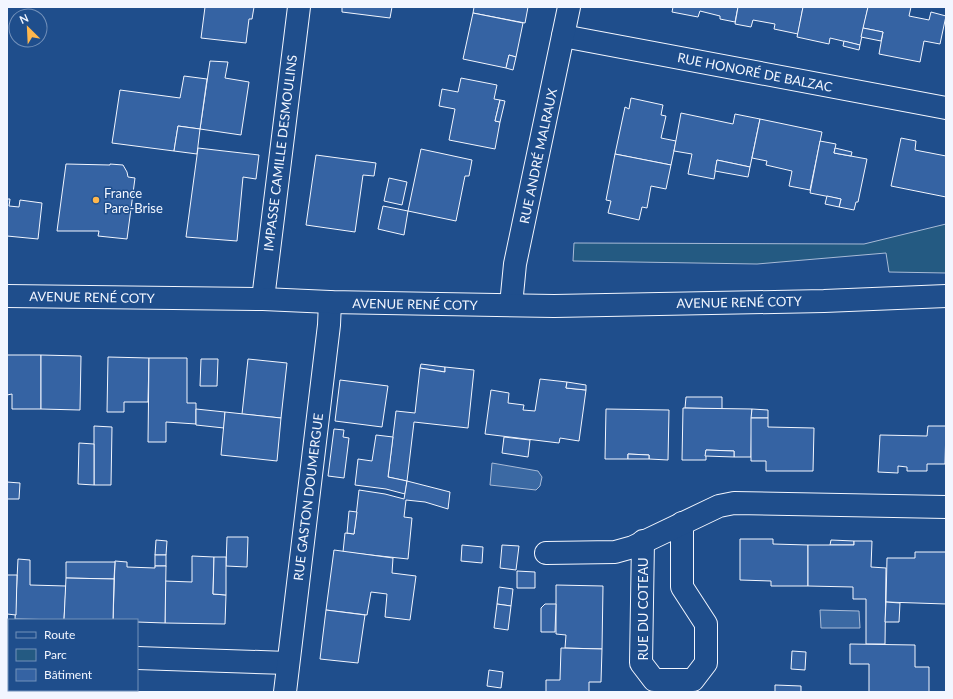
<svg xmlns="http://www.w3.org/2000/svg" width="953" height="699" font-family="Lato,sans-serif">
<style>
.green{fill:#245a82;stroke:#a8bbd7}
.water{fill:#3b69a3;stroke:#a8bbd7}
.building{fill:#3563a3;stroke:#f2f6ff}
.lines{fill:none;stroke-linecap:round;stroke-linejoin:round}
.minor-casing{stroke:#f2f6ff;stroke-width:24}
.major-casing{stroke:#f2f6ff;stroke-width:24}
.minor{stroke:#1f4e8c;stroke-width:22}
.major{stroke:#1f4e8c;stroke-width:22}
.poi-dot{fill:#ffb74d;stroke:#1f4e8c;stroke-width:1.5}
.labels{text-anchor:middle;stroke-width:3;stroke-linejoin:round;paint-order:stroke}
.street-label{font-size:13px;fill:#f2f6ff;stroke:#1f4e8c}
.poi-label{font-size:13px;fill:#f2f6ff;stroke:#1f4e8c;text-anchor:start}
</style>
<rect width="100%" height="100%" fill="#1f4e8c"/>
<path class="green" d="M946,224V273L889,272L886,253L757,264L573,261L574,243L864,244Z"/>
<g class="water">
<path d="M492,463L538,471L542,477L540,486L536,490L490,485Z"/>
<path d="M820,610L859,611L860,628H821Z"/>
</g>
<g class="building">
<path d="M205,7H254L252,19H249L246,43L201,38Z"/>
<path d="M342,7H392L390,18L342,12Z"/>
<path d="M474,7H528L525,23L473,13Z"/>
<path d="M673,7H738L735,22L720,19V16L700,11L698,17L672,12Z"/>
<path d="M738,7H803L798,34L774,29L775,24L753,20L751,27L735,24Z"/>
<path d="M803,7H868L860,45L830,38L829,44L797,37Z"/>
<path d="M868,7H911L909,16L929,20L931,12L946,16L940,44L924,41L920,62L879,54L883,32L863,28Z"/>
<path d="M473,13L523,23L516,57L509,55L506,68L463,59Z"/>
<path d="M863,28L883,32L881,41L861,37Z"/>
<path d="M844,41L860,45L859,50L843,46Z"/>
<path d="M509,55L516,57L513,70L506,68Z"/>
<path d="M210,61L228,62L225,78L249,82L241,135L200,129Z"/>
<path d="M184,76L207,79L200,129L178,126L174,151L112,143L120,90L180,98Z"/>
<path d="M461,78L497,85L494,99L500,100L495,121L500,122L495,149L449,140L455,109L439,106L442,89L458,92Z"/>
<path d="M631,98L663,105L661,115L666,116L661,138L676,141L671,165L615,154L625,107L629,109Z"/>
<path d="M500,100L505,101L500,122L495,121Z"/>
<path d="M681,113L733,124L735,114L760,119L750,167L717,160L714,179L688,174L692,154L674,151Z"/>
<path d="M760,119L822,132L810,190L789,186L792,171L766,165L767,161L752,158Z"/>
<path d="M178,126L200,129L197,154L174,151Z"/>
<path d="M901,138L916,141L915,150L946,156V197L891,186Z"/>
<path d="M820,141L836,144L834,153L867,159L858,202H856L854,210L839,207L841,199L810,193Z"/>
<path d="M198,148L259,155L256,179L243,177L237,241L186,237Z"/>
<path d="M835,148L852,152L851,156L834,153Z"/>
<path d="M421,149L472,160L469,176H465L456,221L408,211Z"/>
<path d="M615,154L671,165L666,189L651,186L647,208L642,207L639,220L608,213L611,201L606,200Z"/>
<path d="M316,155L376,163L374,176L363,175L355,232L306,225Z"/>
<path d="M717,160L750,167L748,177L715,171Z"/>
<path d="M66,164L110,165V164L123,165L127,172L128,177L135,178L127,239L98,236L99,231H57Z"/>
<path d="M389,178L407,182L402,205L384,201Z"/>
<path d="M827,196L841,199L839,207L825,204Z"/>
<path d="M7,199H10L9,206L19,207L20,200L42,203L38,239L7,236Z"/>
<path d="M383,206L408,211L404,235L378,229Z"/>
<path d="M7,355H41V409H12V394L7,395Z"/>
<path d="M41,355L81,356L80,410L41,409Z"/>
<path d="M108,357L149,358L148,402H124V412H107Z"/>
<path d="M149,358H187V403H196V424L166,422V442H148Z"/>
<path d="M201,359H218L217,386H200Z"/>
<path d="M248,359L287,363L281,418L242,414Z"/>
<path d="M421,364L445,367V372L420,368Z"/>
<path d="M445,367L474,370L468,428L414,422L407,481L388,477L396,411L415,413L420,368L445,372Z"/>
<path d="M540,379L567,382L566,388L586,390L579,441L560,438L559,443L485,434L491,390L509,393L508,403L524,405L523,410L535,411Z"/>
<path d="M340,380L388,386L382,427L335,421Z"/>
<path d="M567,382L586,385V390L566,388Z"/>
<path d="M686,397H722V409L685,408Z"/>
<path d="M683,408L752,409L751,457H734V451L706,450V460H682Z"/>
<path d="M196,409L225,412L224,428L196,425Z"/>
<path d="M606,409L669,410L668,460L649,459V455L628,454V459H605Z"/>
<path d="M752,409L768,410V418H751Z"/>
<path d="M225,412L281,418L277,461L221,455Z"/>
<path d="M751,418H768V427L814,428L813,471H766V461H751Z"/>
<path d="M94,426L112,427L111,485H94Z"/>
<path d="M928,426H946L945,464H927V471H907V467L898,466V473L878,472L880,435L927,436Z"/>
<path d="M334,429L344,430L343,437L349,438L344,478L328,476Z"/>
<path d="M376,435L393,437L388,477L407,481L405,494L386,489L355,485L358,459L372,461Z"/>
<path d="M504,437L530,440L528,457L502,453Z"/>
<path d="M79,443L94,444V485L78,484Z"/>
<path d="M706,450L734,451V457L705,456Z"/>
<path d="M628,454L649,455V459H628Z"/>
<path d="M407,481L450,492L448,509L425,502L406,500L404,517L412,518L408,559L343,552L345,533L354,534L359,490L385,494L404,499Z"/>
<path d="M7,482L20,483L19,499H7Z"/>
<path d="M349,511L357,512L354,534L347,533Z"/>
<path d="M227,537H248L247,567L226,566Z"/>
<path d="M740,539H773V544L808,545V586H771V581L740,580Z"/>
<path d="M156,540L167,541L166,555H155Z"/>
<path d="M831,540L854,541V545H830Z"/>
<path d="M854,541H872L871,567L886,568L885,644H866V599H853V587L808,586V545H854Z"/>
<path d="M462,545L483,547L482,563L461,561Z"/>
<path d="M502,545L519,546L516,570L500,568Z"/>
<path d="M334,550L393,558L392,573L416,576L410,620L385,617L387,594L371,592L367,615L326,610Z"/>
<path d="M915,552H946V604L886,602L887,558H915Z"/>
<rect x="155" y="555" width="11" height="11"/>
<path d="M192,556L214,557L213,594L226,595L225,624L165,623V581L192,582Z"/>
<path d="M214,557H226V595L213,594Z"/>
<path d="M18,559L30,560V585L66,586L64,620L15,619Z"/>
<path d="M115,561L127,562V567L155,568V566H166L165,623L137,622V620H113Z"/>
<path d="M66,562H115L114,579L66,578Z"/>
<path d="M517,571L535,572V588H517Z"/>
<path d="M7,575H17L16,615L7,614Z"/>
<path d="M66,578L114,579L113,620H64Z"/>
<path d="M556,585L603,586L602,649L565,648L566,635L556,634Z"/>
<path d="M499,587L513,589L511,606L497,604Z"/>
<path d="M886,602L900,603L899,622H885Z"/>
<path d="M497,604L511,606L508,630L494,628Z"/>
<path d="M545,604H556L555,632H541V608Z"/>
<path d="M326,610L365,615L358,663L320,659Z"/>
<path d="M850,644L915,645V667H929V692H869V664H850Z"/>
<path d="M561,648L602,649L601,682H589V692H546V680H560Z"/>
<path d="M792,651L806,652L805,670L791,669Z"/>
<path d="M489,670L503,672L501,688L487,686Z"/>
<path d="M775,685L801,686V692H775Z"/>
</g>
<g class="lines">
<g class="minor-casing">
<g id="minor">
<path d="M563,36L946,108"/>
<path d="M263,299L299,7"/>
<path d="M511,305L515,264L569,7"/>
<path d="M643,541L641,663L654,680H693L706,663V624L682,587V523"/>
<path d="M546,553L615,552L633,547L719,506L734,503L946,507"/>
<path d="M7,655H9"/>
<path d="M137,658L288,663"/>
<path d="M285,692L329,325L330,302"/>
</g>
</g>
<g class="major-casing">
<path id="major" d="M7,296L263,299L330,302L554,306L824,301L946,296"/>
</g>
<use href="#minor" class="minor"/>
<use href="#major" class="major"/>
</g>
<circle class="poi-dot" cx="96" cy="200" r="4"/>
<g class="labels">
<g class="street-label">
<text transform="translate(755 72) rotate(11)" y="5">RUE HONORÉ DE BALZAC</text>
<text transform="translate(280 153) rotate(-83)" y="5">IMPASSE CAMILLE DESMOULINS</text>
<text transform="translate(538 156) rotate(-78)" y="5">RUE ANDRÉ MALRAUX</text>
<text transform="translate(92 297) rotate(1)" y="5">AVENUE RENÉ COTY</text>
<text transform="translate(739 302) rotate(-1)" y="5">AVENUE RENÉ COTY</text>
<text transform="translate(415 304) rotate(1)" y="5">AVENUE RENÉ COTY</text>
<text transform="translate(308 497) rotate(-83)" y="5">RUE GASTON DOUMERGUE</text>
<text transform="translate(643 609) rotate(-90)" y="5">RUE DU COTEAU</text>
</g>
<g class="poi-label">
<text x="104" y="198">France<tspan x="104" dy="15">Pare-Brise</tspan></text>
</g>
</g>
<rect width="953" height="699" fill="none" stroke="#f2f6ff" stroke-width="16"/>
<rect x="8" y="619" width="130" height="72" fill="#1f4e8c" stroke="#7391ba"/>
<rect x="16" y="632" width="20" height="6" fill="#1f4e8c" stroke="#7391ba"/>
<text x="44" y="639" font-size="12" fill="#f2f6ff">Route</text>
<rect x="16" y="649" width="20" height="12" fill="#245a82" stroke="#7391ba"/>
<text x="44" y="659" font-size="12" fill="#f2f6ff">Parc</text>
<rect x="16" y="669" width="20" height="12" fill="#3563a3" stroke="#7391ba"/>
<text x="44" y="679" font-size="12" fill="#f2f6ff">Bâtiment</text>
<g transform="translate(28 28) rotate(336)"><circle r="19" fill="#1f4e8c" stroke="#7391ba"/>
<path d="M0-3L7 15L0 10L-7 15Z" fill="#ffb74d"/>
<text y="-6" font-size="11" font-weight="bold" text-anchor="middle" fill="#f2f6ff">N</text>
</g>
</svg>
